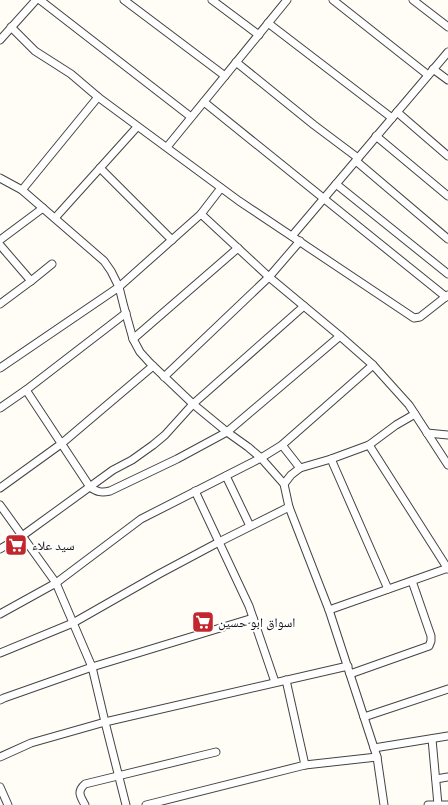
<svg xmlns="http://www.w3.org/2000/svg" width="448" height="805" font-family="Merriweather,'Noto Naskh Arabic',serif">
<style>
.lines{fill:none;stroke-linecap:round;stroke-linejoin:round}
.minor-casing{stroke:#444;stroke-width:9}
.minor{stroke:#fff;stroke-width:7}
.labels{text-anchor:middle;stroke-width:4;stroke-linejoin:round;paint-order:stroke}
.poi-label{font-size:13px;fill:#111;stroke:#fff;text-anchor:start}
</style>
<rect width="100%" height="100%" fill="#fffdf5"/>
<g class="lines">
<g class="minor-casing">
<g id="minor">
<path d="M40,0L191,117"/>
<path d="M124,0L225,76"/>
<path d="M212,0L259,35"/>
<path d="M333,0L428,75"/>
<path d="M413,0L448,27"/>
<path d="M268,23L392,118"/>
<path d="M11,27L35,51L71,74L98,97L239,201L414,318L420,317L448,295"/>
<path d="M0,40L36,0"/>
<path d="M236,62L314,125L358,158"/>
<path d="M433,69L448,80"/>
<path d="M204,102L446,297"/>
<path d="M397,112L448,156"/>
<path d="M376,136L448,196"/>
<path d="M167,147L287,0"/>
<path d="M356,161L448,239"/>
<path d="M100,168L172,240"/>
<path d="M0,178L22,190L104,261L111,271L119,287L124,307L133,339L140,352L150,363L193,404L227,432L248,447L261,458L284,484L289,507L329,610L377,757L384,805"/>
<path d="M336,184L448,274"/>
<path d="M22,190L98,97"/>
<path d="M201,214L269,277L340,336L373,365L409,405L448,465"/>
<path d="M55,218L137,127"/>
<path d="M292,236L448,52"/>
<path d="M0,240L43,208"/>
<path d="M0,245L31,281"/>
<path d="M0,304L31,281L52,264"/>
<path d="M133,339L238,248"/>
<path d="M0,368L119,287L201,214L221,188"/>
<path d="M164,377L269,277L300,241"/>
<path d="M26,390L90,487C97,492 101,493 110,491L177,459L227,432L340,336"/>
<path d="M0,408L26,390L126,313"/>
<path d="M427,433L448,435"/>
<path d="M282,445L300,468"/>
<path d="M369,445L448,569"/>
<path d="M331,459L388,589"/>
<path d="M226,476L250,526"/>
<path d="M284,484L291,475L300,468L331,459L369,445L396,425L415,414"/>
<path d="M0,488L61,444L153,366"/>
<path d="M195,491L249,606L275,682"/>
<path d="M0,505L56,583L92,667L105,722L126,805"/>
<path d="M0,549L22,536L113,470L132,460L153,445L165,435L193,404L304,306"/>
<path d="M329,610L448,568"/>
<path d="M0,614L56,583L141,519L261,458L282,445L373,365"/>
<path d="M0,653L73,623L159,574L219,542L289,507"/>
<path d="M350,674L429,646L431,641V636L412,581"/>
<path d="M286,680L305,765"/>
<path d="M0,700L4,698L92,667L253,618"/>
<path d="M364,717L448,689"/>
<path d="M432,739L438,805"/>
<path d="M374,748L448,736"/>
<path d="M0,757L31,743L105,722L348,666"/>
<path d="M436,779L448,777"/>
<path d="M0,787L8,805"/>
<path d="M85,805C81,797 76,792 85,784L216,752"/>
<path d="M146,805L305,765L377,757"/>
<path d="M428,805H448"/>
</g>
</g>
<use href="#minor" class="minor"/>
</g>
<defs>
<g id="supermarket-square" transform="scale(1.15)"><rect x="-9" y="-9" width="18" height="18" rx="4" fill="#c4262e" stroke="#fff"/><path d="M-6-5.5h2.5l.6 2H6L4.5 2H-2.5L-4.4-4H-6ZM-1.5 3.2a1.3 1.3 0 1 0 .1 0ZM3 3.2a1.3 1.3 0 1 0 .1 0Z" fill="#fff"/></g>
</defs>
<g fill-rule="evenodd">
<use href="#supermarket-square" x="16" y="545"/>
<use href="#supermarket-square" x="203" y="622"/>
</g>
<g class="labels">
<g class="poi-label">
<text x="32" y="550">سيد علاء</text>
<text x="218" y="627">اسواق ابو حسين</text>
</g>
</g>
</svg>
